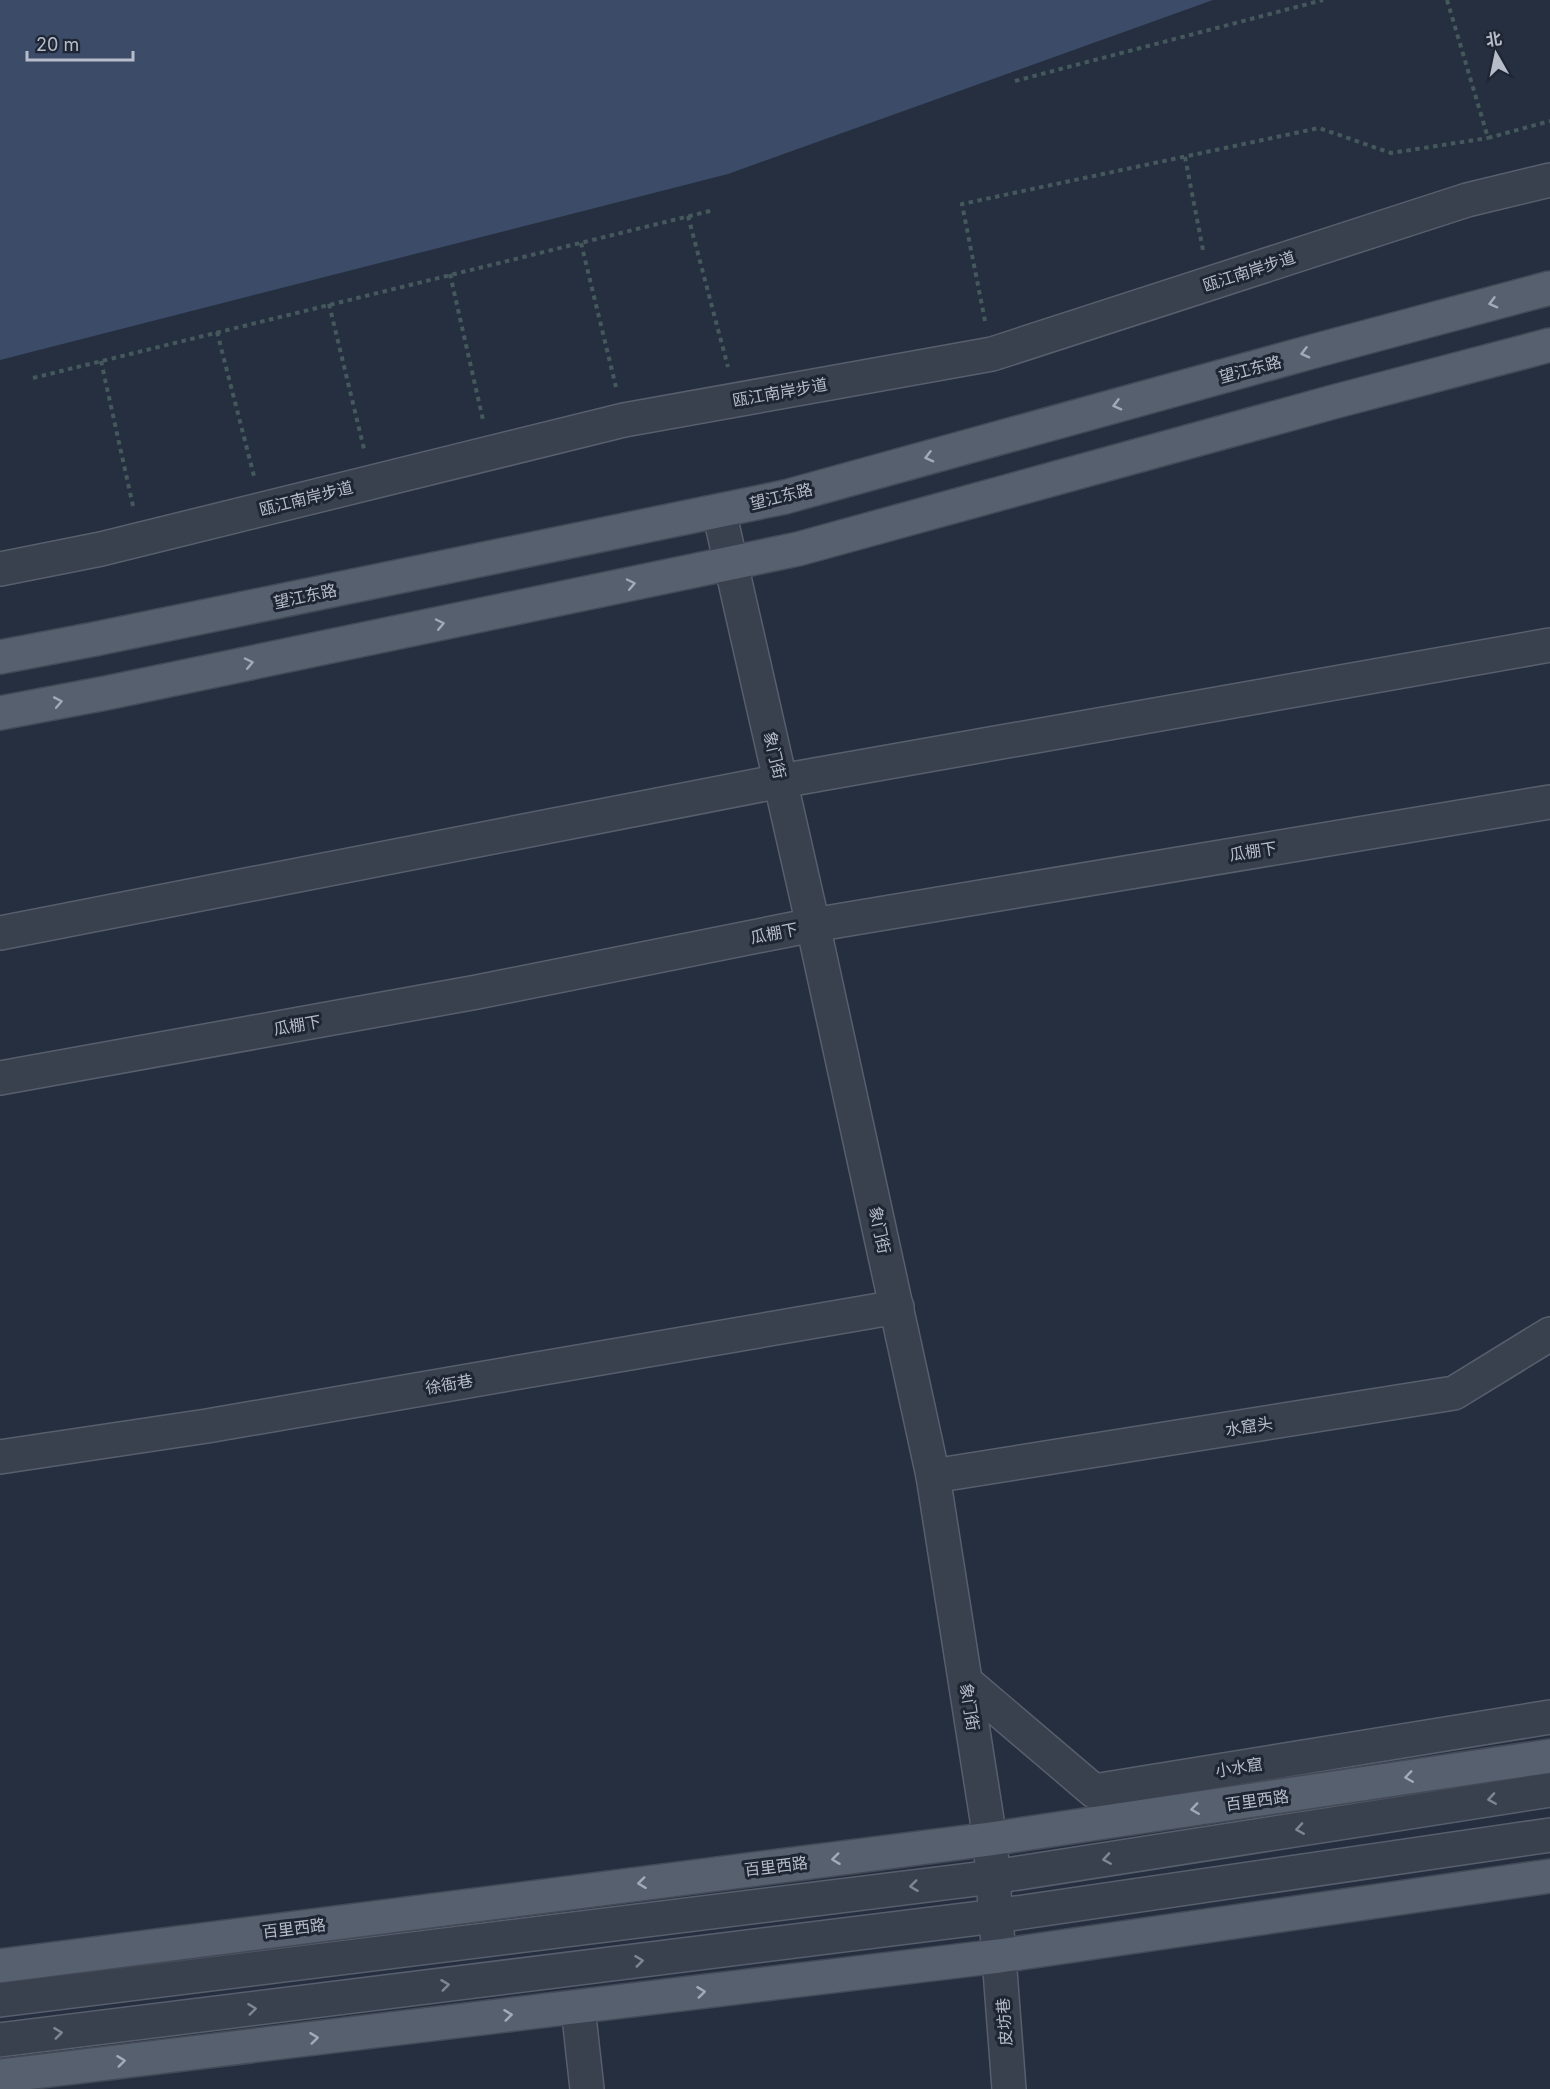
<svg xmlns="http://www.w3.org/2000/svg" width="1550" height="2089" font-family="Inter,'Noto Sans SC',sans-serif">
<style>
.water{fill:#3b4b68}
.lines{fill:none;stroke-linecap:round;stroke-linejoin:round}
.minor-casing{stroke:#575f6d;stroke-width:36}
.major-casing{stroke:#434a58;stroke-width:36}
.path{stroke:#45595d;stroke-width:4;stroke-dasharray:4.5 4.5;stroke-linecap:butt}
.minor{stroke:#39414f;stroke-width:33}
.major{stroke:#57606f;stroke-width:33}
.oneway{stroke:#a3aab8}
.oneway2{stroke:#7e8593}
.labels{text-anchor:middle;stroke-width:6;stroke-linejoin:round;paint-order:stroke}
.street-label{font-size:16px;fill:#b6bcca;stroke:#1e2634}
</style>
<rect width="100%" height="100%" fill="#252f3f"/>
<path class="water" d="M0,0H1213L728,174L0,360Z"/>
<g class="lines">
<g class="minor-casing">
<g id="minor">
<path d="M719,511L813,925L933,1476L990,1839L1009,2089"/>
<path d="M0,569L101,549L624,420L992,354L1467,200L1550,180"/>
<path d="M0,933L781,781L1550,645"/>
<path d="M0,1078L477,992L813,925L1550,802"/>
<path d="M0,1457L207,1426L897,1307"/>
<path d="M933,1476L1454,1393L1550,1334"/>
<path d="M966,1682L1094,1791L1550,1717"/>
<path d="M0,2000L993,1877L1550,1790"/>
<path d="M578,2007L587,2089"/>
<path d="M0,2040L996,1916L1550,1835"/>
</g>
</g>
<g class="major-casing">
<g id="major">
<path d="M0,657L95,639L785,497L1318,350L1550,288"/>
<path d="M0,713L106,693L798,549L1333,402L1550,345"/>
<path d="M0,1966L990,1839L1550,1756"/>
<path d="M0,2076L999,1956L1550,1876"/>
</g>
</g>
<g class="path">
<path d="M1447,0L1488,138L1550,121"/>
<path d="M1015,81L1323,0"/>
<path d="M1185,157L1203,250"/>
<path d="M688,216L728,367"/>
<path d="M581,243L616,387"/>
<path d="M450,274L483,420"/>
<path d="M329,304L364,449"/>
<path d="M985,321L962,204L1319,128L1391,153L1488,138"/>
<path d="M217,332L254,476"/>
<path d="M101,361L133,506"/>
<path d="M33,378L714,210"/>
</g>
<use href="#minor" class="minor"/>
<use href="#major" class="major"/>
</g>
<defs><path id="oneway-chevron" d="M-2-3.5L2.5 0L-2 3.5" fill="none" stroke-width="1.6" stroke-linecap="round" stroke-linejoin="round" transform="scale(1.5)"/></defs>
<g class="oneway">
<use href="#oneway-chevron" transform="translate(1493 303) rotate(165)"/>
<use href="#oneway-chevron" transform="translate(1305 353) rotate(165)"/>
<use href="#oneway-chevron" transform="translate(1117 405) rotate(165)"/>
<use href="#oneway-chevron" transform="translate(929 457) rotate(165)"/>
<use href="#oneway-chevron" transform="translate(631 584) rotate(-12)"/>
<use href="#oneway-chevron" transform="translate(440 624) rotate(-12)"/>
<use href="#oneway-chevron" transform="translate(249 663) rotate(-12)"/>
<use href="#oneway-chevron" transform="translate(58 702) rotate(-11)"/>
<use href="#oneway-chevron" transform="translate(1409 1777) rotate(172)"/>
<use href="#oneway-chevron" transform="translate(1195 1809) rotate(172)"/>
<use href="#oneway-chevron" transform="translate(836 1859) rotate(173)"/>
<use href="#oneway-chevron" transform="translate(642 1883) rotate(173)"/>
<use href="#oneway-chevron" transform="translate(701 1992) rotate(-7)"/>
<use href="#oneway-chevron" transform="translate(508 2015) rotate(-7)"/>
<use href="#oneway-chevron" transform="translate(314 2038) rotate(-7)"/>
<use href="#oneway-chevron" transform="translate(121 2061) rotate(-7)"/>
</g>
<g class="oneway2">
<use href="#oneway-chevron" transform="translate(1492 1799) rotate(171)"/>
<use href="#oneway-chevron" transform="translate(1300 1829) rotate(171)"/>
<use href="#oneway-chevron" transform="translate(1107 1859) rotate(171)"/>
<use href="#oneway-chevron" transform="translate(914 1886) rotate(173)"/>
<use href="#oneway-chevron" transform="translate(639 1961) rotate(-7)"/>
<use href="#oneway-chevron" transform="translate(445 1985) rotate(-7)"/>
<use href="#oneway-chevron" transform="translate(252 2009) rotate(-7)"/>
<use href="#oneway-chevron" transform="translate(58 2033) rotate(-7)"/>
</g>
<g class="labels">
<g class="street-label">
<text transform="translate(1249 271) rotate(-18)" y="6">瓯江南岸步道</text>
<text transform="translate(1250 369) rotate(-15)" y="6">望江东路</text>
<text transform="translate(780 392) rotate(-10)" y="6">瓯江南岸步道</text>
<text transform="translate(781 496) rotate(-14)" y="6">望江东路</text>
<text transform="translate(306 498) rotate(-14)" y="6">瓯江南岸步道</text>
<text transform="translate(305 596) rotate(-12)" y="6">望江东路</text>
<text transform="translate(775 755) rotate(77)" y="6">象门街</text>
<text transform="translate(1253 851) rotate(-9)" y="6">瓜棚下</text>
<text transform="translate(774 933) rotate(-11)" y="6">瓜棚下</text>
<text transform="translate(297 1025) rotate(-10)" y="6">瓜棚下</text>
<text transform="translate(880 1230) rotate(78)" y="6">象门街</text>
<text transform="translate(449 1384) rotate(-10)" y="6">徐衙巷</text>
<text transform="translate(1249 1426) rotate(-9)" y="6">水窟头</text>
<text transform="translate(970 1707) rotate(81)" y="6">象门街</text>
<text transform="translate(1239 1767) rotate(-9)" y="6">小水窟</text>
<text transform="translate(1257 1800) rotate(-8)" y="6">百里西路</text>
<text transform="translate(776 1866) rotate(-7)" y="6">百里西路</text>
<text transform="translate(294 1928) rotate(-7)" y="6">百里西路</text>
<text transform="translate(1004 2022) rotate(-94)" y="6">皮坊巷</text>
</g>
</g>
<g transform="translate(1496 54) rotate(351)" stroke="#1e2634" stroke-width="4.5" paint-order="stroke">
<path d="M0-4.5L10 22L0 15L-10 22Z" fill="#b6bcca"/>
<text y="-9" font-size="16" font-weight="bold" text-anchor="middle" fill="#b6bcca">北</text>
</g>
<path d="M27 51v9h106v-9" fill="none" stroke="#b6bcca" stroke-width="3"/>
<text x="36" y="51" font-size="18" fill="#b6bcca" stroke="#1e2634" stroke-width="4.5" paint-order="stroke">20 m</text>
</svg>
